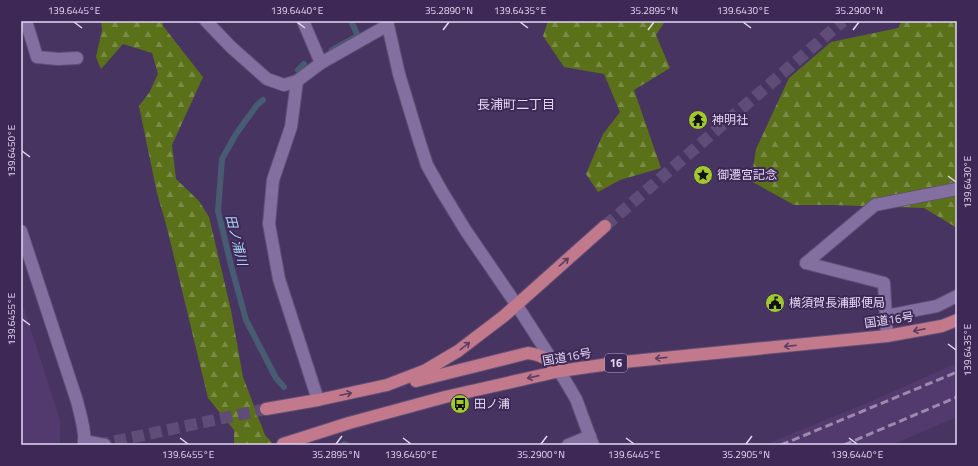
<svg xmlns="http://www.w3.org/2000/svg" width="978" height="466" font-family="'Titillium Web','Noto Sans JP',sans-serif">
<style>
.built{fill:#523a6e}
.forest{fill:url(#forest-firs)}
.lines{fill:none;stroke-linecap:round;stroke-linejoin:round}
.stream{stroke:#475b73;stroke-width:6}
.highway-tunnel{stroke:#5f4c77;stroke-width:12;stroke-dasharray:12 6;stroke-linecap:butt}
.minor-casing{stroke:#604f76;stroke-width:14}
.highway-casing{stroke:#604f76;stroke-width:14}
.minor{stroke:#846fa1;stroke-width:12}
.highway{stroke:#c2798b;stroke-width:12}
.rail{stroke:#9a8aae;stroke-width:3;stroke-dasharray:8 4;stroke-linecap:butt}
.oneway{stroke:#5f3d63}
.ticks{fill:none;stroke:#e2d7f3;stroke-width:1.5}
.labels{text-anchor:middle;stroke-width:4;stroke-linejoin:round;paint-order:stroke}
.shield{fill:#3e2956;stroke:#b1a3c4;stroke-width:1}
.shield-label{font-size:11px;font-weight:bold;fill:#e2d7f3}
.poi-label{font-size:12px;fill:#e2d7f3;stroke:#3e2956;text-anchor:start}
.street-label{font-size:12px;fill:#e2d7f3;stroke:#3e2956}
.neighbourhood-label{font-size:13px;fill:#e2d7f3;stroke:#3e2956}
.water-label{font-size:13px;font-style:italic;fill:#abd7fb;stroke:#3e2956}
.neatline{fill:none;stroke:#e2d7f3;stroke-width:1.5}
.ticks-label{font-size:10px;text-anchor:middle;fill:#e2d7f3}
</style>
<defs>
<pattern id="forest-firs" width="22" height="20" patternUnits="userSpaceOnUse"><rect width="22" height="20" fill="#5a711a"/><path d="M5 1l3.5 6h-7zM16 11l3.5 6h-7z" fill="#798b47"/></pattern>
</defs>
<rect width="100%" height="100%" fill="#483461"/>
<g class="built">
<path d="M21,299L60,420V445H21Z"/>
<path d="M955,364L957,369V417L903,440L890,445H764L867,403Z"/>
</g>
<g class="forest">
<path d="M101,21H163V26L203,77L172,145L176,179L199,201L209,217L231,310L243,377L265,435L274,445H235L234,443V430L208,398L167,228L157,193L139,106L149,93L158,74L152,53L123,44L101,69L96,57L102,30Z"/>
<path d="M548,21H665L656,35L670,68L634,90L661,168L620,180L598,192L586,174L603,134L620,112L604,74L564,67L543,36Z"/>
<path d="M902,21H957V228L924,208L831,205H794L751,181L756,149L789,78L831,42L898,28Z"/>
</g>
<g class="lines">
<g class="stream">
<path d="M332,50L358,36L351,21"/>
<path d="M298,70L304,64"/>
<path d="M263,100L257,105L236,134L222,159L218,211L231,265L246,320L276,378L284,387"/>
<path d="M344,444L347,445"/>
</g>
<g class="highway-tunnel">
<path d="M605,226L843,21"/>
<path d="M97,445L266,409"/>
</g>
<g class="minor-casing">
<g id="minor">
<path d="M26,21L37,57L58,59L77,58"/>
<path d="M206,21L231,47L267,79L284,85L297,81L321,63L388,25"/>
<path d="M303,21L321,63"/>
<path d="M387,21L399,74L418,137L427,165L441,190L466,231L516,304L566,382L576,399L593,445"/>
<path d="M297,81L291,127L273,180L269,224L279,279L318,400"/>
<path d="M21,231L77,401C80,414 86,432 84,445"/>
<path d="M806,263L875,205L957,189"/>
<path d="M806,263L884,283L887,336"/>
<path d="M886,316L937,306L957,296"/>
<path d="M84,441L105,445"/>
<path d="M568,445L590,436"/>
</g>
</g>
<g class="highway-casing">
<g id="highway">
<path d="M416,381L528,353C543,355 549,360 560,371"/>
<path d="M266,409L318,400L387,385L426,370L458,351L504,316L605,226"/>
<path d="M283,444L349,423L445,397L560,371L623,362L887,336L942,326L957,320"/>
</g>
</g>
<use href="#minor" class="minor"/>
<use href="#highway" class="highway"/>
<g class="rail">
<path d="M781,445L957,372"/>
<path d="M844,445L957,397"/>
</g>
</g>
<defs><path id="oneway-shaft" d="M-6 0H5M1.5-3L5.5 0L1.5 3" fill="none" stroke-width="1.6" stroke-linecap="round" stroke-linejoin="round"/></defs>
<g class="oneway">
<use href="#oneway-shaft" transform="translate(564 262) rotate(-41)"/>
<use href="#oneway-shaft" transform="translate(919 330) rotate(169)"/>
<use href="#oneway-shaft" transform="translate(465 346) rotate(-38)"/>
<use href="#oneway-shaft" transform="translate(790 346) rotate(174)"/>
<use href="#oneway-shaft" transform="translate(661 358) rotate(174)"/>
<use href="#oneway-shaft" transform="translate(533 377) rotate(167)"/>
<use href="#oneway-shaft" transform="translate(346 394) rotate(-12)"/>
</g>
<path class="ticks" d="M74,22L82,28M297,22L305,28M520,22L528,28M743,22L751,28M443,30L449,22M648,30L654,22M853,30L859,22M22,151L30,157M948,176L956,182M22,319L30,325M948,344L956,350M180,438L188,444M403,438L411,444M626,438L634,444M849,438L857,444M336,444L342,436M541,444L547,436M746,444L752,436"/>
<defs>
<g id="temple-disc" transform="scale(1)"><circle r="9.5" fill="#a1c92a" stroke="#3e2956"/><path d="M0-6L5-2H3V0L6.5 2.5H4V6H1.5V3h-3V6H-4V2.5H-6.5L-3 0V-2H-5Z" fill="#111"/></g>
<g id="sight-disc" transform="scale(1)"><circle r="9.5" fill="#a1c92a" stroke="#3e2956"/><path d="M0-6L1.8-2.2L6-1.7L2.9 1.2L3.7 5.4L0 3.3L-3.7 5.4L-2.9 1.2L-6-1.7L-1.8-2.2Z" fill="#111"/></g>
<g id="civic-disc" transform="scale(1)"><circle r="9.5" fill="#a1c92a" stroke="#3e2956"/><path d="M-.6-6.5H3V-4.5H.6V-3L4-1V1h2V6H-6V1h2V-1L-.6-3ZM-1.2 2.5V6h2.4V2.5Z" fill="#111"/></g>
<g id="bus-disc" transform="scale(1)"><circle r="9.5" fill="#a1c92a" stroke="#3e2956"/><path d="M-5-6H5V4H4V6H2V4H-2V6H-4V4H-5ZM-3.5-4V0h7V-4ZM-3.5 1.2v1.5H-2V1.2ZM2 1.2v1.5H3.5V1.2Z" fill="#111"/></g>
</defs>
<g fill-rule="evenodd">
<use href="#temple-disc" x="698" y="120"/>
<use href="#sight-disc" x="703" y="175"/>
<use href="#civic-disc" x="775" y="303"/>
<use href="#bus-disc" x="460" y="404"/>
</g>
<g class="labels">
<rect class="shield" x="605" y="354" width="22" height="18" rx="3"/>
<g class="shield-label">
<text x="616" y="367">16</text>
</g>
<g class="poi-label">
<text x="712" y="124">神明社</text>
<text x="717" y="179">御遷宮記念</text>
<text x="789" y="307">横須賀長浦郵便局</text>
<text x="474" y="408">田ノ浦</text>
</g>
<g class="street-label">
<text transform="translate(889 320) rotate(-8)" y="4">国道16号</text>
<text transform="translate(567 357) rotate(-10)" y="4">国道16号</text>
</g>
<g class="neighbourhood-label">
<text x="516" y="109">長浦町二丁目</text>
</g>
<g class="water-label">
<text transform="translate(237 240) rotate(76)" y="5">田ノ浦川</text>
</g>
</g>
<rect width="978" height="466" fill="none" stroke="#3e2956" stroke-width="44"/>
<rect x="22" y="22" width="934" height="422" class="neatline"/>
<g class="ticks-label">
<text x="74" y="14">139.6445°E</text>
<text x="297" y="14">139.6440°E</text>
<text x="449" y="14">35.2890°N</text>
<text x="520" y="14">139.6435°E</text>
<text x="654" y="14">35.2895°N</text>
<text x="743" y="14">139.6430°E</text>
<text x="859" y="14">35.2900°N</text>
<text transform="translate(11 151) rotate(-90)" y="4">139.6450°E</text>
<text transform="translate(967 182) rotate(-90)" y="4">139.6430°E</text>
<text transform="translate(11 319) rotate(-90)" y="4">139.6455°E</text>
<text transform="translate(967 350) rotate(-90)" y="4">139.6435°E</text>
<text x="188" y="458">139.6455°E</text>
<text x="336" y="458">35.2895°N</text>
<text x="411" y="458">139.6450°E</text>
<text x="541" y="458">35.2900°N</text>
<text x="634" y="458">139.6445°E</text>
<text x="746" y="458">35.2905°N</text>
<text x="857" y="458">139.6440°E</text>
</g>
</svg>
